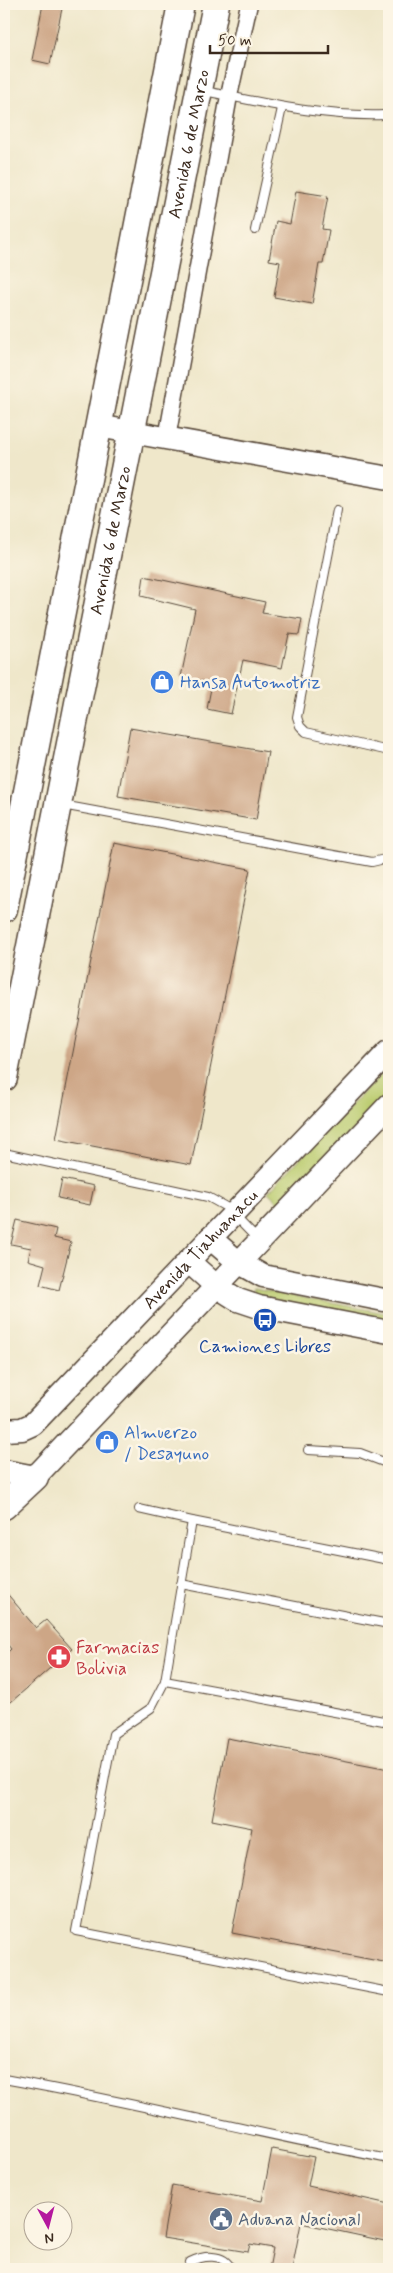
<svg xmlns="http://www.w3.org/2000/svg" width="393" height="2273" font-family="Mynerve,sans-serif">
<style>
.green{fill:#bbcc6f;stroke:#7b7b46}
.building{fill:#cda686}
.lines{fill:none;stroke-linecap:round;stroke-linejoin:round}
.service-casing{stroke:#564638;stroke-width:10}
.minor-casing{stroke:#564638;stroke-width:19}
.secondary-casing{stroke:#564638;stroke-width:25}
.trunk-casing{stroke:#564638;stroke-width:29}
.service{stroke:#fff;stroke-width:8}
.minor{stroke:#fff;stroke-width:16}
.secondary{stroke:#fff;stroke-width:22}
.trunk{stroke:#fff;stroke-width:26}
.labels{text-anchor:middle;stroke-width:5;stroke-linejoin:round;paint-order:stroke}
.street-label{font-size:18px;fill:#3b2a1e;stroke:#fcf5e5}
.shop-label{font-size:18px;fill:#366cbe;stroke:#fcf5e5;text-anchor:start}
.transit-label{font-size:18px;fill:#164399;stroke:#fcf5e5}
.health-label{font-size:18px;fill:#be3a42;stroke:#fcf5e5;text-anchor:start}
.service-label{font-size:18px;fill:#4e5e75;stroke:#fcf5e5;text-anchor:start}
</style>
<rect width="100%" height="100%" fill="#fcf5e5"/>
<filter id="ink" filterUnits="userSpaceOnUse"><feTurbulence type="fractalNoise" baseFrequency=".02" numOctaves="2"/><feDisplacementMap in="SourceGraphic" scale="10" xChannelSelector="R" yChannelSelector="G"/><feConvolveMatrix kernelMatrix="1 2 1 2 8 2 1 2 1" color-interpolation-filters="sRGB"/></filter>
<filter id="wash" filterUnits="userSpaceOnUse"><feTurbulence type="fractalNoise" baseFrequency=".0096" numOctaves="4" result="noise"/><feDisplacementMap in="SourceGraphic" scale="20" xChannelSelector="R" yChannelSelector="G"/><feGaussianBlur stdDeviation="1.12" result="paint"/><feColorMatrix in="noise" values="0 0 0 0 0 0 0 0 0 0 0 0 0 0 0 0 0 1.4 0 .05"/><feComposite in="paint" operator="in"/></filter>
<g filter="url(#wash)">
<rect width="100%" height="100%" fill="#efe7ca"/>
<g class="green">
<path d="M389,1066V1093L281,1205L268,1192Z"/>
<path d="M254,1288L389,1314V1325L252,1299Z"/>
</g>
<g id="blocks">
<g class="building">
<path d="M43,4H63L50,64L32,60Z"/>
<path d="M296,191L328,196L322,229L329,230L323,264H319L312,304L274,297L280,262L269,260L276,221L290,224Z"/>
<path d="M144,576L265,602L262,613L302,619L299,635L289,634L282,668L243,660L231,714L207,709L212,683L181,677L195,609L141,596Z"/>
<path d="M130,728L268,752L256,820L118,796Z"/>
<path d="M114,843L250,869L191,1165L56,1139Z"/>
<path d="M62,1179L94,1186L90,1205L58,1198Z"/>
<path d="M17,1220L56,1229L54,1238L71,1242L59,1290L40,1285L45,1265L28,1260L31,1248L11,1244Z"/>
<path d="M4,1590L36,1628L46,1620L72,1649L4,1708V1656L11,1649L4,1640Z"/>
<path d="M227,1738L389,1769V1963L232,1933L252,1828L212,1820Z"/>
<path d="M272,2149L314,2157L308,2186L389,2204V2242L301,2223L292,2269H269L273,2248L250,2244L248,2252L163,2238L172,2185L262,2201Z"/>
</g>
</g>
</g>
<g filter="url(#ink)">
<use href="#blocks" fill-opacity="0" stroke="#564638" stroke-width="1"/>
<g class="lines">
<g class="service-casing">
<g id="service">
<path d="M204,91C265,103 320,117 384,115"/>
<path d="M255,230L282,108"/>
<path d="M337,510L297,717L300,726L306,732L389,751"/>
<path d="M62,805L372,862L389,858"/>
<path d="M4,1153L208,1197L226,1207L258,1240"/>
<path d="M308,1450L360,1453L389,1464"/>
<path d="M139,1509L192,1521L389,1560"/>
<path d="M192,1521L165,1681L151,1708L113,1734L76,1931L389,1992"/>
<path d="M181,1584L389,1624"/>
<path d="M165,1681L389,1722"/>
<path d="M4,2079C133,2102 260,2134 389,2159"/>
<path d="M189,2269L190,2262C202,2256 224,2252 231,2269"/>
</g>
</g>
<g class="minor-casing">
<path id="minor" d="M167,438L229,96L249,4"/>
</g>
<g class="secondary-casing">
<g id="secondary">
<path d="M98,426L389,478"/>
<path d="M210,1238L238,1262L263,1276L389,1301"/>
<path d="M188,1261L216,1286L238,1300L259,1307L389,1332"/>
<path id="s1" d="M4,1430L22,1429L33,1424L389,1051"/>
<path d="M4,1471L35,1477L389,1105"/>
</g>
</g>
<g class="trunk-casing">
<g id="trunk">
<path d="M4,909L181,4"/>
<path id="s2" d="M4,1078L216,4"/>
<path d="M4,1506L35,1477"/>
</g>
</g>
<use href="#service" class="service"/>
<use href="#minor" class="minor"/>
<use href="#secondary" class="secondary"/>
<use href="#trunk" class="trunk"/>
</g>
</g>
<defs>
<g id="shop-disc" transform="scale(1.25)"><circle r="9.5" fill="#3f7fe0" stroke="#fcf5e5"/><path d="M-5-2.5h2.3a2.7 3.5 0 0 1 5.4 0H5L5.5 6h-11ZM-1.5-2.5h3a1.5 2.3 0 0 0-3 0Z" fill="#fff"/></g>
<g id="bus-disc" transform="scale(1.25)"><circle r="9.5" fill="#1a4fb4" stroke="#fcf5e5"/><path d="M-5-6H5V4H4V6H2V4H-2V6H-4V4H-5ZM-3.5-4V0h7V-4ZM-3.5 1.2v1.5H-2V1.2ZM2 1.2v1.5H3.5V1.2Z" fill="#fff"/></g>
<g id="pharmacy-disc" transform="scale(1.25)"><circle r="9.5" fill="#e0444e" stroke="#fcf5e5"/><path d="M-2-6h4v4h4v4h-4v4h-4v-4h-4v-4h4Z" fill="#fff"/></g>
<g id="civic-disc" transform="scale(1.25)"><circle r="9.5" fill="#5c6f8a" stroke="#fcf5e5"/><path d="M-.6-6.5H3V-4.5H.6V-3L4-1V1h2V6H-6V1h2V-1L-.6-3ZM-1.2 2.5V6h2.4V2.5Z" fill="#fff"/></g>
</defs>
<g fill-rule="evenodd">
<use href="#shop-disc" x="162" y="682"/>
<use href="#bus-disc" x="265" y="1320"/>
<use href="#shop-disc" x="107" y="1442"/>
<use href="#pharmacy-disc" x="59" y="1657"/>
<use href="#civic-disc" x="221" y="2219"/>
</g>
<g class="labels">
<g class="street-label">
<text dy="6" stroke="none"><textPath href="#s2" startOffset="952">Avenida 6 de Marzo</textPath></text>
<text dy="6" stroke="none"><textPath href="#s2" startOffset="548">Avenida 6 de Marzo</textPath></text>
<text dy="6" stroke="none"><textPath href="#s1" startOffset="272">Avenida Tiahuanacu</textPath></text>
</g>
<g class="shop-label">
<text x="180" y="688">Hansa Automotriz</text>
<text x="124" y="1438">Almuerzo<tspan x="124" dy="21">/ Desayuno</tspan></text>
</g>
<g class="transit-label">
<text x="265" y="1352">Camiones Libres</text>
</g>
<g class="health-label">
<text x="76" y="1653">Farmacias<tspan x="76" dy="21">Bolivia</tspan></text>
</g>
<g class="service-label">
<text x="238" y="2225">Aduana Nacional</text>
</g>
</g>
<rect width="393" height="2273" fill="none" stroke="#fcf5e5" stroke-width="20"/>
<g transform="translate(48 2226) rotate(173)"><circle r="24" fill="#fcf5e5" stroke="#afa495"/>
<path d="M0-4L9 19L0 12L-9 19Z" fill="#b5179e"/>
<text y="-8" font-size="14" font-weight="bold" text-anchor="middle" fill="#3b2a1e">N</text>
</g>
<path d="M210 45v8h118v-8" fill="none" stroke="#3b2a1e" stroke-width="2.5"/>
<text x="218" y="45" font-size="15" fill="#3b2a1e" stroke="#fcf5e5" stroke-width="4" paint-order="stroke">50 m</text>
</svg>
